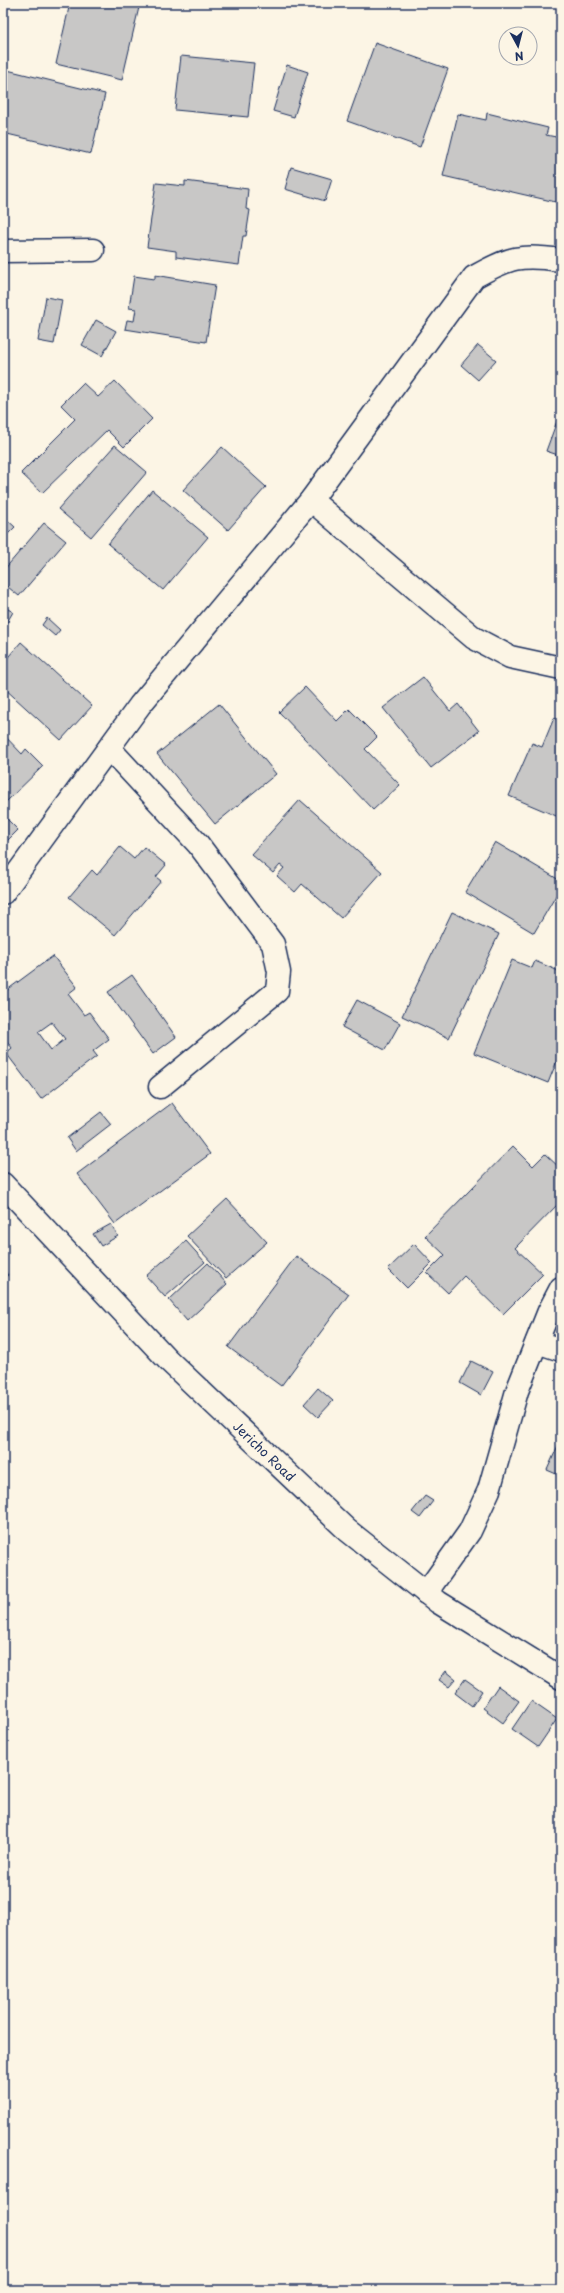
<svg xmlns="http://www.w3.org/2000/svg" width="564" height="2293" font-family="'Playpen Sans',sans-serif">
<style>
.building{fill:#c8c7c6;stroke:#1b2f5e;fill-rule:evenodd}
.lines{fill:none;stroke-linecap:round;stroke-linejoin:round}
.street-casing{stroke:#1b2f5e;stroke-width:25}
.secondary-casing{stroke:#1b2f5e;stroke-width:25}
.street{stroke:#fcf5e5;stroke-width:22}
.secondary{stroke:#fcf5e5;stroke-width:22}
.labels{text-anchor:middle;stroke-width:3;stroke-linejoin:round;paint-order:stroke}
.street-label{font-size:13px;fill:#1b2f5e;stroke:#fcf5e5}
</style>
<rect width="100%" height="100%" fill="#fcf5e5"/>
<filter id="ink" filterUnits="userSpaceOnUse"><feTurbulence type="fractalNoise" baseFrequency=".025" numOctaves="2"/><feDisplacementMap in="SourceGraphic" scale="8" xChannelSelector="R" yChannelSelector="G"/><feConvolveMatrix kernelMatrix="1 2 1 2 8 2 1 2 1" color-interpolation-filters="sRGB"/></filter>
<g filter="url(#ink)">
<g class="building">
<path d="M70,3H140L122,80L56,64Z"/>
<path d="M375,43L448,69L420,147L347,121Z"/>
<path d="M181,56L254,63L248,117L175,110Z"/>
<path d="M287,65L308,72L294,117L273,111Z"/>
<path d="M3,69L105,94L91,154L3,133Z"/>
<path d="M487,113L548,128L546,135L561,138L560,203L443,176L458,114L486,120Z"/>
<path d="M291,167L332,179L325,201L285,189Z"/>
<path d="M185,181L248,189L246,209L250,210L246,236H243L239,265L176,257V251L147,247L156,183L185,186Z"/>
<path d="M155,275L215,285L206,342L125,329L127,320L134,321L136,309L129,308L134,276L155,279Z"/>
<path d="M46,297L62,300L54,344L38,341Z"/>
<path d="M96,320L116,331L102,356L82,345Z"/>
<path d="M478,345L496,360L478,380L461,365Z"/>
<path d="M115,381L152,419L124,447L107,430L42,493L21,473L75,419L61,405L83,383L98,397Z"/>
<path d="M561,410V456L546,451Z"/>
<path d="M115,445L147,472L91,537L58,509Z"/>
<path d="M222,447L266,487L228,530L183,490Z"/>
<path d="M152,490L208,537L163,590L108,544Z"/>
<path d="M3,516L15,527L3,539Z"/>
<path d="M44,523L66,541L19,596L3,583V571Z"/>
<path d="M3,606L13,612L3,629Z"/>
<path d="M47,618L60,630L55,636L42,625Z"/>
<path d="M21,642L92,706L61,740L3,687V663Z"/>
<path d="M423,677L450,711L458,704L479,731L431,768L383,708Z"/>
<path d="M305,687L337,721L349,709L377,737L365,749L400,785L373,810L279,712Z"/>
<path d="M219,704L276,774L215,824L157,754Z"/>
<path d="M554,718L561,721V818L509,796L532,743L542,747Z"/>
<path d="M3,734L22,754L26,749L43,766L6,802L3,799Z"/>
<path d="M300,800L382,872L341,918L302,884L295,892L277,876L284,868L280,865L273,873L251,854Z"/>
<path d="M3,815L18,830L7,841L3,838Z"/>
<path d="M495,842L561,881V887L534,933L465,892Z"/>
<path d="M120,847L134,859L144,847L166,865L156,877L161,881L115,935L69,897L92,870L97,875Z"/>
<path d="M452,912L499,934L449,1038L402,1016Z"/>
<path d="M53,956L77,987L68,994L84,1015L89,1012L109,1039L93,1051L97,1056L41,1099L6,1053L12,1048L3,1036V993ZM52,1022L65,1039L51,1050L38,1032Z"/>
<path d="M512,960L532,968L535,961L561,972V1051L548,1083L474,1053Z"/>
<path d="M132,975L176,1037L153,1054L108,992Z"/>
<path d="M357,1000L400,1023L385,1050L342,1027Z"/>
<path d="M172,1103L210,1154L115,1224L77,1174Z"/>
<path d="M101,1112L111,1124L76,1151L67,1138Z"/>
<path d="M513,1146L533,1166L545,1154L561,1169V1201L515,1248L543,1274L503,1314L464,1276L448,1293L427,1273L445,1255L425,1236Z"/>
<path d="M227,1199L267,1242L226,1278L187,1236Z"/>
<path d="M111,1224L118,1236L101,1246L93,1234Z"/>
<path d="M186,1241L205,1262L165,1297L146,1276Z"/>
<path d="M414,1244L432,1263L407,1288L388,1269Z"/>
<path d="M296,1256L349,1294L281,1386L228,1347Z"/>
<path d="M208,1263L227,1284L187,1321L169,1300Z"/>
<path d="M3,1269L8,1275L3,1279Z"/>
<path d="M471,1361L493,1372L481,1395L460,1383Z"/>
<path d="M318,1388L333,1401L318,1417L304,1404Z"/>
<path d="M561,1439V1476L547,1470Z"/>
<path d="M425,1496L433,1501L420,1518L412,1512Z"/>
<path d="M446,1671L456,1679L449,1687L439,1680Z"/>
<path d="M465,1679L482,1691L472,1706L455,1693Z"/>
<path d="M498,1686L519,1701L503,1723L483,1708Z"/>
<path d="M531,1701L557,1719L538,1747L512,1729Z"/>
</g>
<g class="lines">
<g class="street-casing">
<g id="street">
<path d="M3,251L93,250"/>
<path d="M311,500L474,638L510,657L561,668"/>
<path d="M109,748L198,844L273,944L279,972L277,991L160,1087"/>
<path d="M3,893L140,705L311,500L474,277C510,257 520,254 561,260"/>
<path d="M537,1342L561,1350"/>
<path d="M426,1593L470,1531L489,1490L517,1391L549,1311L561,1288"/>
</g>
</g>
<g class="secondary-casing">
<g id="secondary">
<path id="s1" d="M3,1184L168,1360L347,1530L438,1602L561,1678"/>
</g>
</g>
<use href="#street" class="street"/>
<use href="#secondary" class="secondary"/>
</g>
</g>
<g class="labels">
<g class="street-label">
<text dy="5" stroke="none"><textPath href="#s1" startOffset="374">Jericho Road</textPath></text>
</g>
</g>
<rect width="564" height="2293" fill="none" stroke="#fcf5e5" stroke-width="16"/>
<rect x="8" y="8" width="548" height="2277" fill="none" stroke="#1b2f5e" stroke-width="1.5" filter="url(#ink)"/>
<g transform="translate(518 46) rotate(173)"><circle r="19" fill="#fcf5e5" stroke="#a2a6af"/>
<path d="M0-3L7 15L0 10L-7 15Z" fill="#1b2f5e"/>
<text y="-6" font-size="11" font-weight="bold" text-anchor="middle" fill="#1b2f5e">N</text>
</g>
</svg>
